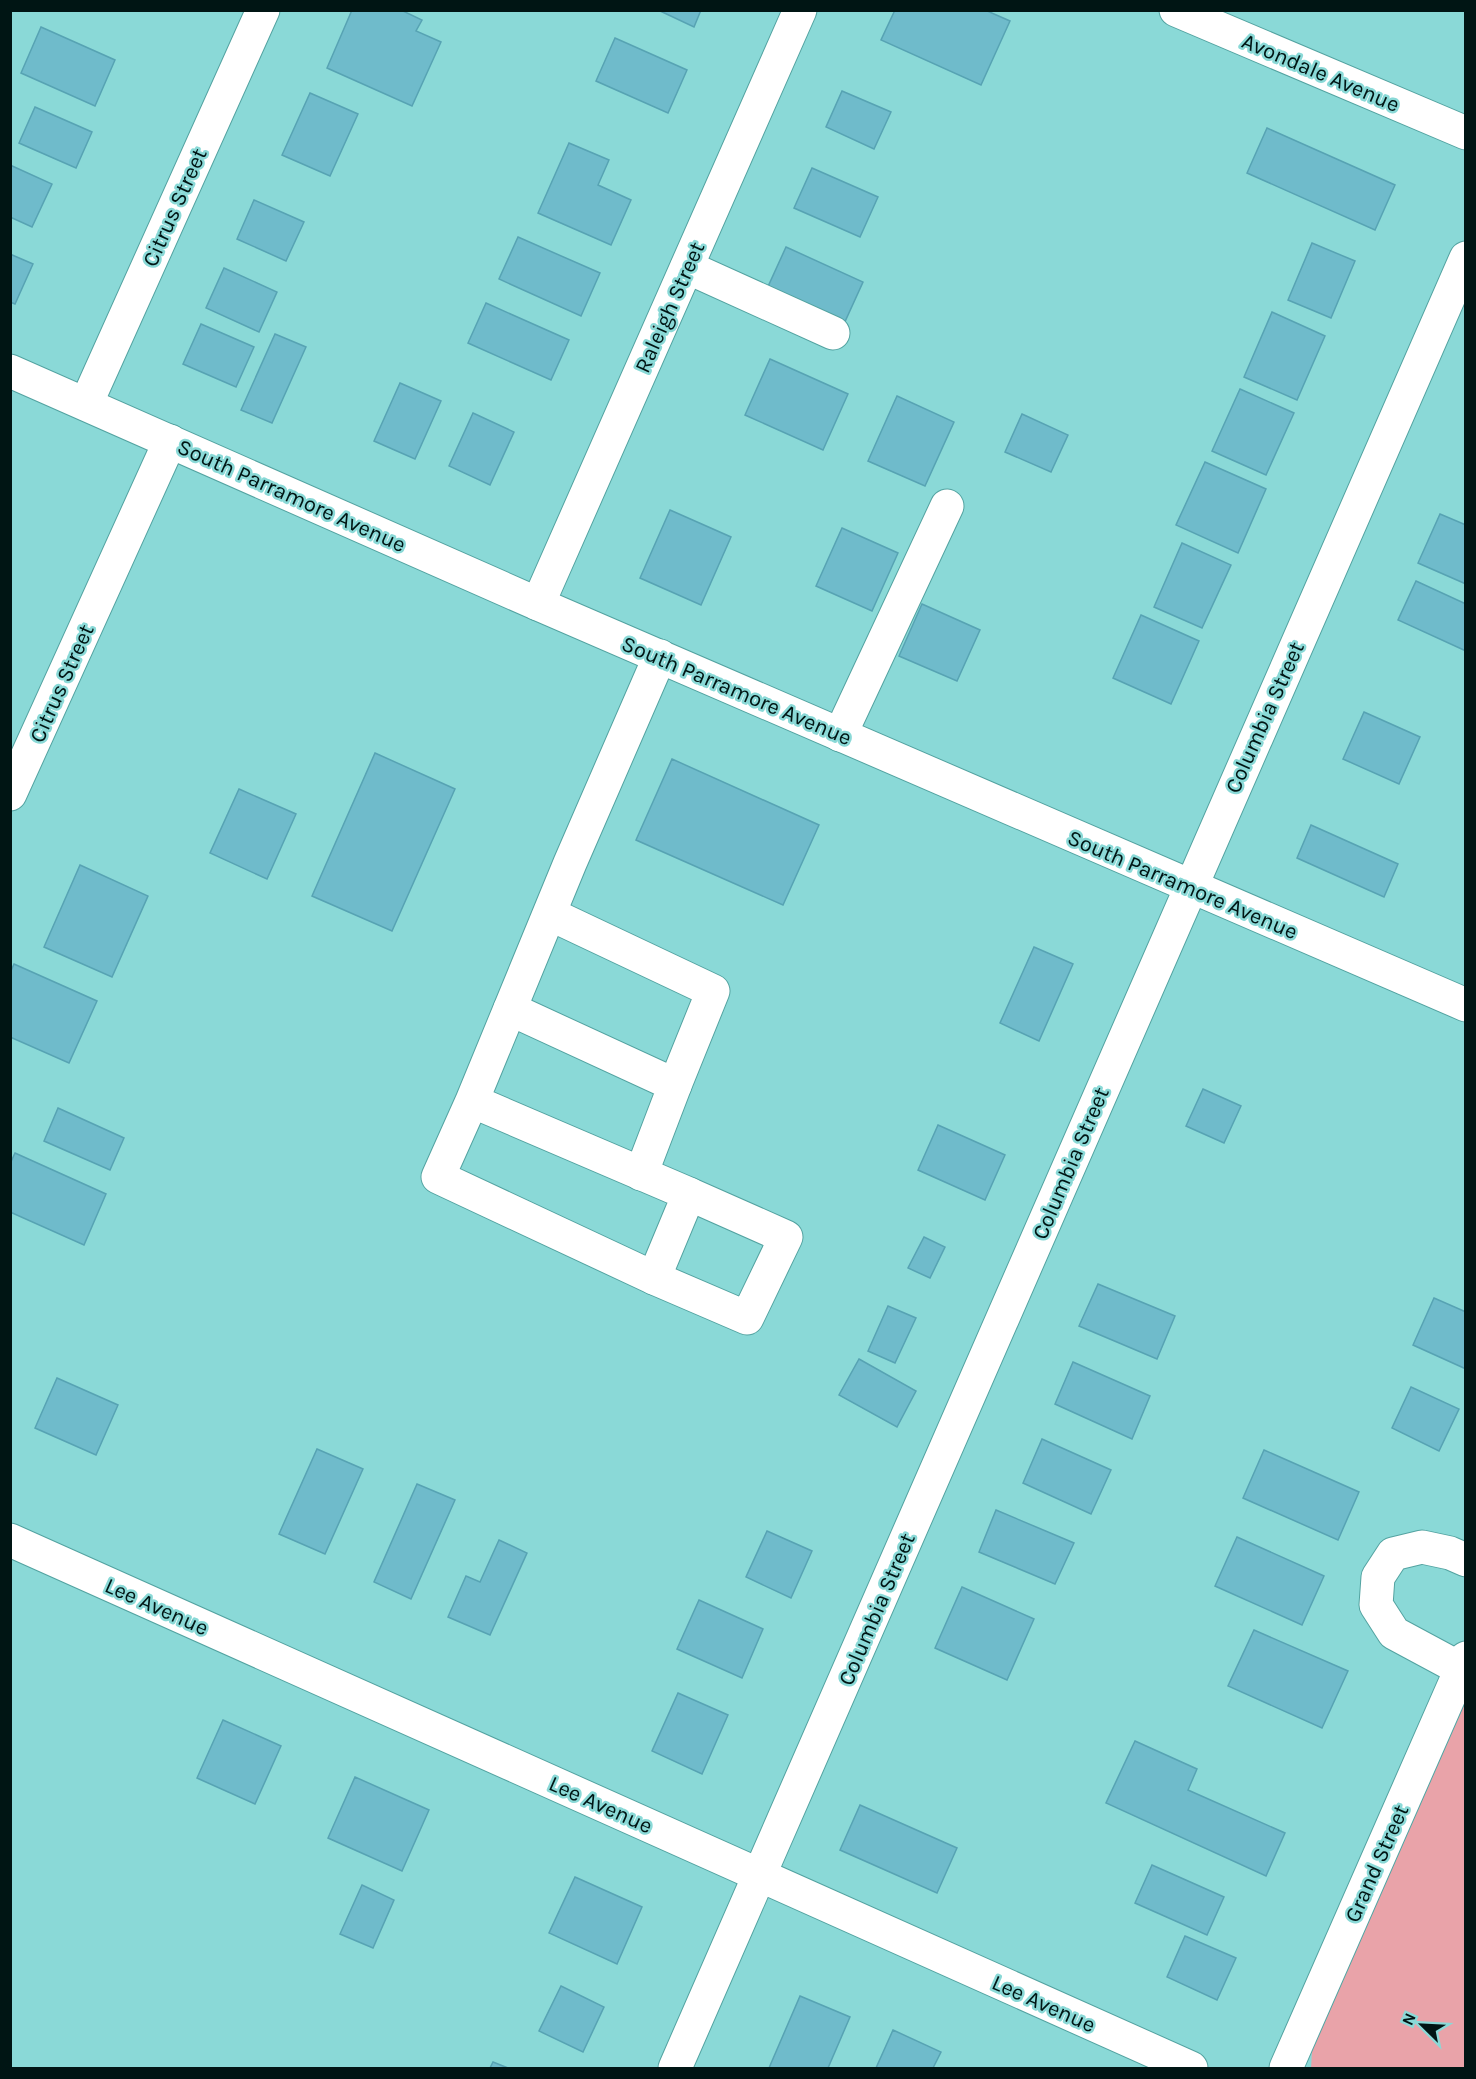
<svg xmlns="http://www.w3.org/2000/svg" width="1476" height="2079" font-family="Karla,sans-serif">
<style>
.green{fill:#e9a3a9}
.building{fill:#6fbbcb;stroke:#57a3b3;stroke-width:1.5}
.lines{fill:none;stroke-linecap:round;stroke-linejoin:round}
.minor-casing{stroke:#53a3a1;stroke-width:35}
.minor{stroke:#fff;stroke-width:33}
.labels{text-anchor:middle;stroke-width:5;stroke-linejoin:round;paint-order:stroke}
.street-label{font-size:22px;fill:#001514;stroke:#8ad9d7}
</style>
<rect width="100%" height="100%" fill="#8ad9d7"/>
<path class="green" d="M1465,1703V2068H1311L1312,2051Z"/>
<g class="building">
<path d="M352,10H401L422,20L416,31L441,42L412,106L327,68Z"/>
<path d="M658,10H701L694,27Z"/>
<path d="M895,10H985L1010,21L981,85L881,40Z"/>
<path d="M41,27L115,60L95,106L21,73Z"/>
<path d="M615,38L687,70L668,113L596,81Z"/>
<path d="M842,91L891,112L874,149L826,127Z"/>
<path d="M310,93L358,114L330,176L282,155Z"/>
<path d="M35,107L92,132L76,168L19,143Z"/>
<path d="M1267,128L1395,185L1375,230L1247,173Z"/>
<path d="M569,143L609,160L598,185L631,200L611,245L538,213Z"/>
<path d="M10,165L52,184L32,227L10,217Z"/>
<path d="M812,168L878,197L860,237L794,208Z"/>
<path d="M254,200L304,222L286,261L237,239Z"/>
<path d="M518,237L600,273L581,316L499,279Z"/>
<path d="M1312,243L1355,261L1331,318L1288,300Z"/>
<path d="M786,247L863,282L843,326L766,291Z"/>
<path d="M10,254L33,264L15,304L10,302Z"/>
<path d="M224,268L277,292L259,332L206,308Z"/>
<path d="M486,303L569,340L551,380L468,343Z"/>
<path d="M1272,312L1325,336L1297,400L1244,377Z"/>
<path d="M201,324L254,347L236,387L183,364Z"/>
<path d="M275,334L306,347L272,423L241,410Z"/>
<path d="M770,359L848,394L823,450L745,415Z"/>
<path d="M400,383L441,401L415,459L374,441Z"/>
<path d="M1240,389L1294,413L1266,475L1212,451Z"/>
<path d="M897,396L954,422L925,486L868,461Z"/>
<path d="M473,413L514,432L490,485L449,466Z"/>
<path d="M1022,414L1068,435L1051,472L1005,452Z"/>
<path d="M1205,462L1266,489L1238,553L1176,525Z"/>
<path d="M670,510L731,537L701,605L640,578Z"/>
<path d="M1440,514L1466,525V584L1418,563Z"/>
<path d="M842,528L898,553L872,611L816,586Z"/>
<path d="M1182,543L1231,565L1202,628L1154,607Z"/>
<path d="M1416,581L1466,604V651L1398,620Z"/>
<path d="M922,604L980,630L957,681L899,656Z"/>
<path d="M1141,615L1199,641L1171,704L1113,678Z"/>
<path d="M1364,712L1420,737L1399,784L1343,759Z"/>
<path d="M375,753L455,789L392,931L312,896Z"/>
<path d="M672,759L819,825L783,905L636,840Z"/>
<path d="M239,789L296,814L267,879L210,853Z"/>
<path d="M1311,825L1398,864L1384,897L1297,858Z"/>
<path d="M80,865L148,896L112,977L44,947Z"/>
<path d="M1034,947L1073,964L1039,1041L1000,1023Z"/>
<path d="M14,964L97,1001L69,1063L10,1037V973Z"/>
<path d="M1203,1089L1241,1106L1224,1143L1186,1126Z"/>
<path d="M58,1108L124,1138L110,1170L44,1141Z"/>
<path d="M938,1125L1005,1155L985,1200L918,1170Z"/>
<path d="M15,1153L106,1194L84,1245L10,1212V1164Z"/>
<path d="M924,1237L945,1247L930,1278L908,1268Z"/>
<path d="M1098,1284L1175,1316L1157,1359L1079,1326Z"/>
<path d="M1434,1298L1466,1312V1369L1413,1345Z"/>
<path d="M888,1306L916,1318L895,1363L868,1351Z"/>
<path d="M859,1359L916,1391L897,1427L839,1395Z"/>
<path d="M1073,1362L1150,1396L1132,1439L1055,1404Z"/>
<path d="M57,1378L118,1405L96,1455L35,1428Z"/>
<path d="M1411,1387L1459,1409L1439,1451L1392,1428Z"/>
<path d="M1042,1439L1111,1470L1091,1514L1023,1483Z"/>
<path d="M317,1449L363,1469L325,1554L279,1534Z"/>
<path d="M1264,1450L1359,1492L1338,1540L1243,1498Z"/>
<path d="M417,1484L455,1500L411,1599L374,1582Z"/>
<path d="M996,1510L1074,1543L1055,1584L979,1552Z"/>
<path d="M767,1531L812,1551L791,1598L746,1577Z"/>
<path d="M1237,1537L1324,1576L1302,1625L1215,1586Z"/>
<path d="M499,1540L527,1553L490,1635L448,1617L466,1576L480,1582Z"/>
<path d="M962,1587L1034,1619L1007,1680L935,1648Z"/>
<path d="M699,1600L763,1629L742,1678L677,1649Z"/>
<path d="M1254,1630L1348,1671L1322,1728L1228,1686Z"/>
<path d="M678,1693L728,1715L702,1774L652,1751Z"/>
<path d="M223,1720L281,1746L255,1804L197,1778Z"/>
<path d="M1135,1741L1197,1769L1188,1790L1285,1833L1266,1876L1106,1803Z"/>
<path d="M355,1777L429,1810L402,1871L328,1838Z"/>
<path d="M860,1805L957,1848L937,1893L840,1850Z"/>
<path d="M1152,1865L1224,1897L1207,1935L1135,1903Z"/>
<path d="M575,1877L642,1907L617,1964L549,1933Z"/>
<path d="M362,1885L394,1900L373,1948L340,1934Z"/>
<path d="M1185,1936L1236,1958L1217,2000L1167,1977Z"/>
<path d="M561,1986L604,2007L583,2052L539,2031Z"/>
<path d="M800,1996L850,2017L828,2068H769Z"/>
<path d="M893,2030L941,2052L933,2068H876Z"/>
<path d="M493,2062L508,2068H490Z"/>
</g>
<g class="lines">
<g class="minor-casing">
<g id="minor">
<path d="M1176,10L1466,133"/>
<path d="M687,267L833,333"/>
<path d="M10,371L538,604L1466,1005"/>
<path d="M86,404L263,10"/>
<path d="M538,604L800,10"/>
<path d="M840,735L947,506"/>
<path d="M10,794L170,441"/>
<path d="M550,914L713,991L675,1085"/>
<path d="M510,1009L675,1085L641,1174"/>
<path d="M472,1101L689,1194L654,1278L438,1177L472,1101L570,863L660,656"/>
<path d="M654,1278L747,1318L786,1237L689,1194"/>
<path d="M10,1540L1191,2068"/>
<path d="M1461,1669L1394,1633L1376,1605L1378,1577L1393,1554L1422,1547L1450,1553L1466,1560"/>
<path d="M675,2068L1466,258"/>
<path d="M1286,2068L1466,1658"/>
</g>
</g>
<use href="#minor" class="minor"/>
</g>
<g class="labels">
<g class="street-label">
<text transform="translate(1321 72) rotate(23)" y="8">Avondale Avenue</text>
<text transform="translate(174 207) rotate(-66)" y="8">Citrus Street</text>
<text transform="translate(669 307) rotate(-66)" y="8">Raleigh Street</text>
<text transform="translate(292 495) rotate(24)" y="8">South Parramore Avenue</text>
<text transform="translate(61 683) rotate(-66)" y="8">Citrus Street</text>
<text transform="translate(737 690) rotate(23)" y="8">South Parramore Avenue</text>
<text transform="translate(1264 717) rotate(-66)" y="8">Columbia Street</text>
<text transform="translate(1183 884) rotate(23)" y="8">South Parramore Avenue</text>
<text transform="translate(1070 1163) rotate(-67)" y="8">Columbia Street</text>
<text transform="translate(157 1606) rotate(24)" y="8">Lee Avenue</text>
<text transform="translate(876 1609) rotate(-67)" y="8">Columbia Street</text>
<text transform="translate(601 1804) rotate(24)" y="8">Lee Avenue</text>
<text transform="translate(1376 1863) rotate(-66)" y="8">Grand Street</text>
<text transform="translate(1044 2003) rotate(24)" y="8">Lee Avenue</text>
</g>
</g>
<rect width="1476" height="2079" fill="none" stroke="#001514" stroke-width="24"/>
<g transform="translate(1422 2025) rotate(294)" stroke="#8ad9d7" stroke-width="4.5" paint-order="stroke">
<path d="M0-4.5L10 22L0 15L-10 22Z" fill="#001514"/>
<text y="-9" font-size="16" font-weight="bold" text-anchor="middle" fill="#001514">N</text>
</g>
</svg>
